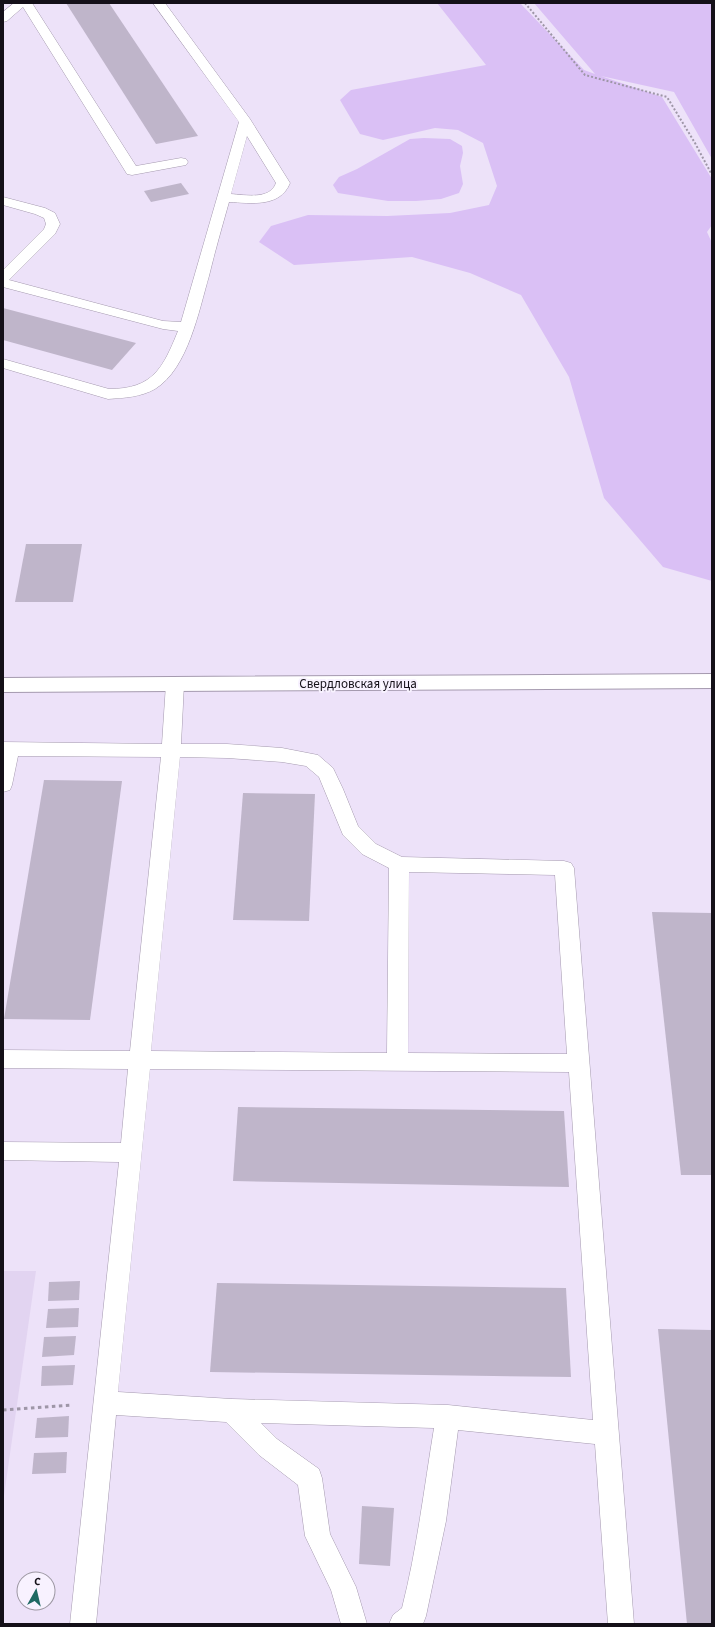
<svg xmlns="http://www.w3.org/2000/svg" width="715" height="1627" font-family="'Source Sans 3',sans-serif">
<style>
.built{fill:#e2d4f1}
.green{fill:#dac0f5}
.building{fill:#bfb5ca}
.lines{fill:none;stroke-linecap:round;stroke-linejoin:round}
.service-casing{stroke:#a59aaf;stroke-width:1}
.secondary-casing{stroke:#a59aaf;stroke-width:2}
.path-far1{stroke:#9e96a7;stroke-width:2;stroke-dasharray:2 2;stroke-linecap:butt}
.path{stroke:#9e96a7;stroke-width:3;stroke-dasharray:3.5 3.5;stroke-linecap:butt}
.service{fill:#fff;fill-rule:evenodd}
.secondary{fill:#fff;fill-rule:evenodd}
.labels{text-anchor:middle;stroke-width:4;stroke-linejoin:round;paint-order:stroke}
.street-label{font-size:13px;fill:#141018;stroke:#f8f2ff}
</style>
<rect width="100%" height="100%" fill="#ede2f9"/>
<path class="built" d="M3,1271H36L3,1503Z"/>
<g class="green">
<path d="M437,3H520L584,70L595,74L534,3H712V159L674,92L601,76L662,97L712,179V225L707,232L712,243V581L663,567L604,498L569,377L521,295L470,273L412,257L294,265L259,242L271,226L308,215L387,216L450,213L489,205L497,186L483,143L458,130L435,128L383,140L360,134L340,100L351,90L486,65Z"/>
<path d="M424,138L450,139L462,146L463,153L460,166L463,184L459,193L441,199L416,201H388L338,193L333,185L339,177L357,169L410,139Z"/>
</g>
<g class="building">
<path d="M66,3H109L198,136L156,144Z"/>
<path d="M181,183L189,194L151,202L144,191Z"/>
<path d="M3,308L136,343L112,370L3,340Z"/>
<path d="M26,544H82L73,602H15Z"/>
<path d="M44,780L122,781L90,1020L4,1019Z"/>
<path d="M243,793L315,794L309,921L233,920Z"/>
<path d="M652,912L712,913V1175H681Z"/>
<path d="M238,1107L564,1111L569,1187L233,1181Z"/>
<path d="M80,1281L79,1300L48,1301L49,1282Z"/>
<path d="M217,1283L566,1288L571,1377L210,1372Z"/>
<path d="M79,1308L78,1327L46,1328L48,1309Z"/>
<path d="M658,1329L712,1330V1624H687Z"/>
<path d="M76,1336L74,1355L42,1357L44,1337Z"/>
<path d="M75,1365L73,1385L41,1386L42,1366Z"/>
<path d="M69,1416L68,1437L35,1438L37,1418Z"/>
<path d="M67,1452L66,1473L32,1474L34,1453Z"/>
<path d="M362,1506L394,1508L390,1566L359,1564Z"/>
</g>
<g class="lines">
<g class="service-casing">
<g id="service">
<path d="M14,3H32L136,166L181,158L186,159L188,162L186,165L132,175L127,174L23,7L7,21L3,22V12Z"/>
<path d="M153,3H165L250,119L290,183C280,208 251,203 229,202C222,227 215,251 209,276C199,310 188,369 155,389C141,397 124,398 108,399L3,368V359L109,389C153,389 163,368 178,331L163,329L3,287V270L44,229L46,224L44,218L35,214L3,205V197L45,208L55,213L60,224L55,234L9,280L163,321L181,322L239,122ZM247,136L276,183C270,200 246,195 231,194Z"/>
<path d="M175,678L181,680L184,684L181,744H227L282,748L318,755L333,768L343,789L358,826L376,844L402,857L564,861L571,863L574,868L634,1624H608L595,1444L458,1430L446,1521L426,1616L423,1624H389L393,1615L402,1608C417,1549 424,1489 434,1428L261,1423L277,1439L319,1469L322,1478L330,1534L356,1587L367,1624H341L331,1590L305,1536L298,1485L259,1455L226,1422L116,1415L96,1624H70L119,1162L3,1160V1142L121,1143L128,1069L3,1068V1050L130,1051L161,757L18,756L12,785L10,790L3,792V742L162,744L166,684L169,680ZM180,757L227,758L282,762L306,766L319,777L343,835L362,854L389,868L387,1053L151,1051ZM409,872L555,875L567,1054L408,1053ZM150,1069L569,1072L593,1420L448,1405L232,1399L118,1392Z"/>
</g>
</g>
<g class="secondary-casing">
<path id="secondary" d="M712,674V688L3,692V678Z"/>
</g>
<path class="path-far1" d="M525,3L585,75L667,97L695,143L712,175"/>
<path class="path" d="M3,1410L72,1405"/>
<use href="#service" class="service"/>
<use href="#secondary" class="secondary"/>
</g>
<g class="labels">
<g class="street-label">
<text x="358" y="688">Свердловская улица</text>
</g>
</g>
<rect width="715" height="1627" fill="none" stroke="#141018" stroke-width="8"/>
<g transform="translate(36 1591) rotate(8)"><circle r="19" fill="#f8f2ff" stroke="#9d98a3"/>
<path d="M0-3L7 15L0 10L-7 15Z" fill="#1e6963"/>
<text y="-6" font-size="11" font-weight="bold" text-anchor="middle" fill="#141018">С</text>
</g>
</svg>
